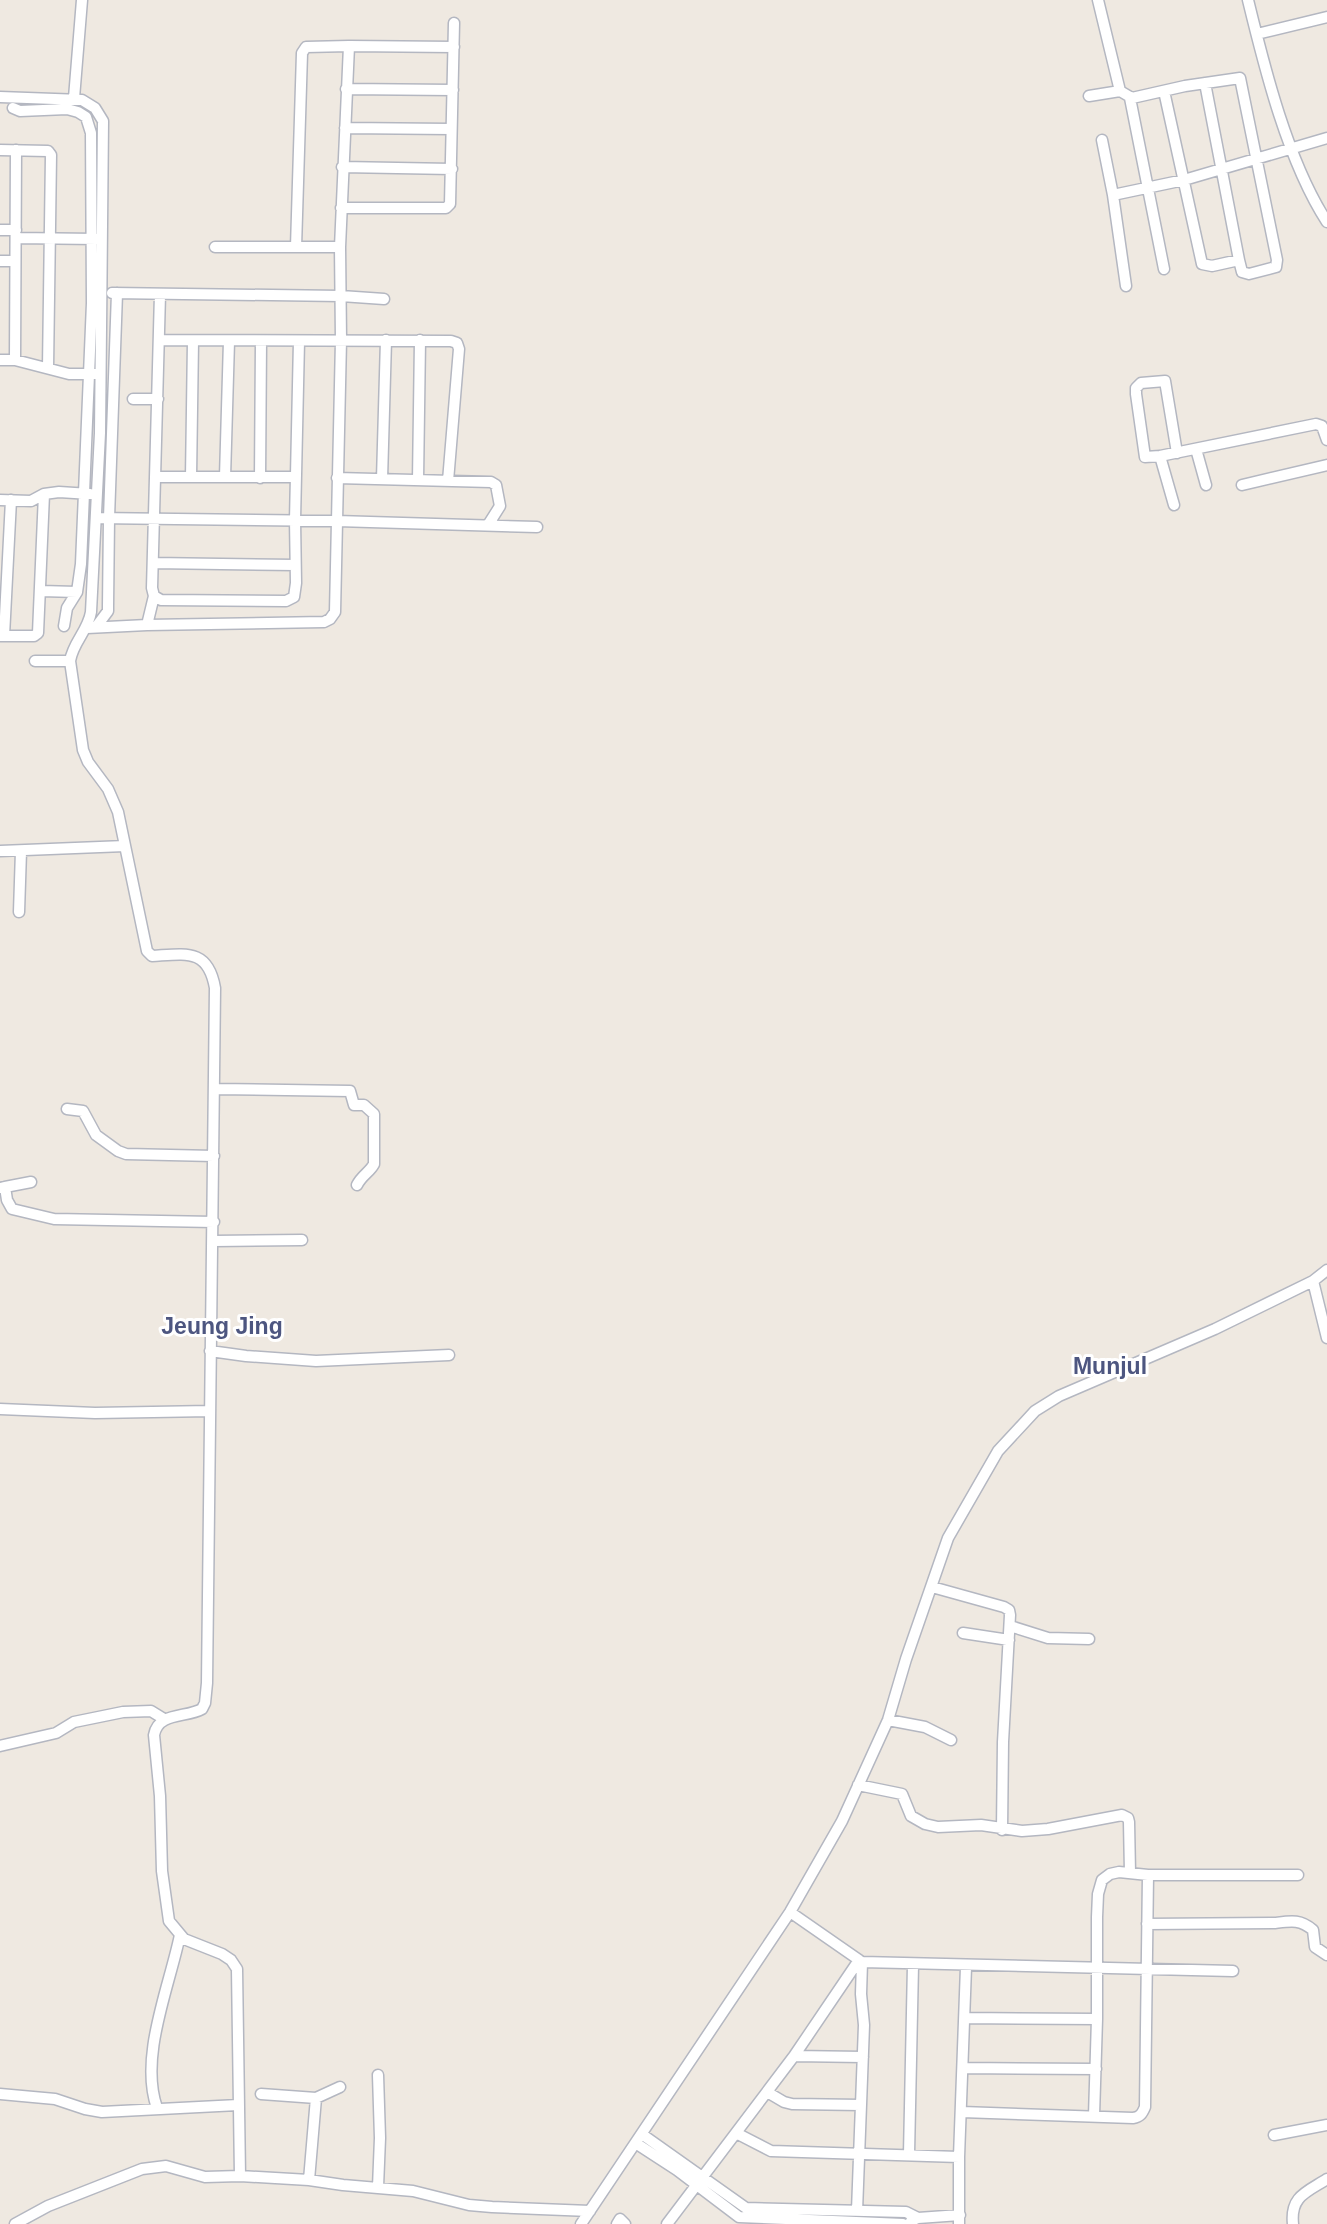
<svg xmlns="http://www.w3.org/2000/svg" width="1327" height="2224" font-family="Helvetica,sans-serif">
  <style>
    .lines { fill: none; stroke-linecap: round; stroke-linejoin: round }
    .minor-casing { stroke: #b4b7c1; stroke-width: 13 }
    .minor { stroke: #fff; stroke-width: 10 }
    .labels { text-anchor: middle; dominant-baseline: central; stroke-width: 6; stroke-linejoin: round; paint-order: stroke }
    .quarter-label { font-size: 23px; font-weight: bold; fill: #4d5680; stroke: #fff }
  </style>
  <rect width="100%" height="100%" fill="#efe9e1"/>
  <g class="lines">
    <g class="minor-casing">
      <path id="minor" d="M1098,0L1120,91
        M1248,0C1265,70 1288,162 1327,222
        M1257,34L1327,17
        M1205,83L1239,260
        M346,89L453,90
        M1089,96L1120,91L1132,98L1185,86L1240,78L1277,260L1276,267L1249,274L1242,272L1239,260L1212,266L1202,264L1164,91
        M0,97L82,100L95,108L103,121L100,433L91,612C88,631 73,642 70,661L83,750L88,762L108,789L118,812L147,951L152,956C186,954 208,948 215,988L207,1683L205,1703L202,1709C186,1718 158,1712 154,1735L160,1796L162,1871L169,1921L184,1939L222,1954L231,1960L237,1969L240,2176
        M74,98L82,0
        M1130,98L1164,269
        M13,108L20,111L67,109L78,112L86,117L91,133L92,303L81,564L77,592L67,608L64,626
        M345,128L451,129
        M1102,140L1113,195
        M0,150L48,151L51,155L48,368
        M342,167L452,169
        M341,208H446L450,204L454,23
        M0,230H16
        M16,238L97,239
        M215,247H340
        M296,247L302,53L306,47L349,46
        M0,261H15
        M1126,286L1113,195L1184,180L1327,138
        M112,293L341,296L384,299
        M160,294L152,588L154,596L161,600L286,601L294,597L296,583L295,520L299,341
        M159,340L451,341L457,343L459,349L448,481
        M0,360H15L69,374H97
        M15,360L16,150
        M133,399H158
        M1196,449L1206,485
        M1177,453L1165,381L1141,383L1136,388V394L1145,457L1160,456L1316,424L1322,426L1327,440
        M1160,456L1174,505
        M157,477H296
        M191,477L193,341
        M225,477L229,341
        M260,478L261,341
        M337,478L491,482L496,485L500,506L488,525
        M382,479L386,340
        M418,480L420,340
        M1242,485L1327,465
        M0,500L31,501L44,494L59,492L90,494
        M96,518L337,521L537,527
        M153,563L295,565
        M41,591L77,592
        M147,625L154,596
        M96,627L108,611V606L109,518L117,293
        M87,628L147,625L324,622L330,619L335,612L341,340L340,247L349,46L454,47
        M0,636H34L38,633L44,494
        M4,636L11,500
        M35,661H70
        M0,851L125,846
        M19,912L21,851
        M215,1089L350,1091L354,1105H364L374,1114V1164C370,1172 362,1175 357,1185
        M67,1109L83,1111L96,1135L118,1151L126,1154L214,1156
        M5,1187L31,1182
        M0,1188L5,1187L7,1200L12,1209L54,1219L214,1222
        M214,1241L302,1240
        M1313,1281L1327,1338
        M210,1351L246,1356L316,1361L449,1355
        M0,1409L95,1413L210,1411
        M932,1587L1004,1607L1009,1610L1010,1615L1003,1742L1002,1830
        M1010,1626L1048,1638L1089,1639
        M963,1633L1009,1640
        M888,1720L925,1727L951,1740
        M0,1746L56,1733L74,1722L123,1712L151,1711L164,1719
        M858,1785L902,1794L911,1816L925,1824L938,1827L981,1825L1022,1831L1048,1829L1122,1815L1128,1818L1129,1822L1130,1873
        M790,1912L862,1962L1233,1971
        M1147,1924L1275,1923C1291,1921 1300,1919 1313,1930L1315,1947L1327,1955
        M964,2018L1097,2019
        M794,2056L863,2057
        M963,2068L1096,2069
        M767,2092L784,2102L792,2104L861,2105
        M0,2094L55,2099L85,2109L102,2112L238,2105
        M261,2094L316,2098L340,2087
        M157,2108C139,2057 169,1988 180,1935
        M962,2112L1133,2118C1140,2117 1142,2114 1145,2107L1148,1875
        M1094,2116L1097,2019V1917L1098,1894L1102,1880L1110,1874L1119,1872L1148,1875H1298
        M736,2133L771,2151L959,2157
        M643,2135L746,2208L906,2212L918,2218
        M1274,2135L1327,2125
        M637,2144L677,2170L739,2217L903,2224
        M909,2154L913,1965
        M309,2180L316,2098
        M378,2187L380,2138L378,2075
        M857,2211L864,2025L861,1994L862,1962
        M911,2221L918,2218L960,2215
        M15,2224L48,2206L142,2169L166,2166L205,2177L240,2176L309,2180L343,2185L413,2191L469,2205L492,2207L590,2211
        M581,2224L790,1912L842,1821L888,1720L906,1659L948,1538L998,1451L1035,1411L1059,1396L1215,1329L1313,1281L1327,1270
        M617,2224L620,2219L625,2224
        M667,2224L794,2056L859,1960
        M959,2224V2157L966,1967
        M1293,2224C1290,2196 1307,2192 1327,2179"/>
    </g>
    <use href="#minor" class="minor"/>
  </g>
  <g class="labels">
    <g class="quarter-label">
      <text x="222" y="1326">Jeung Jing</text>
      <text x="1110" y="1366">Munjul</text>
    </g>
  </g>
</svg>
